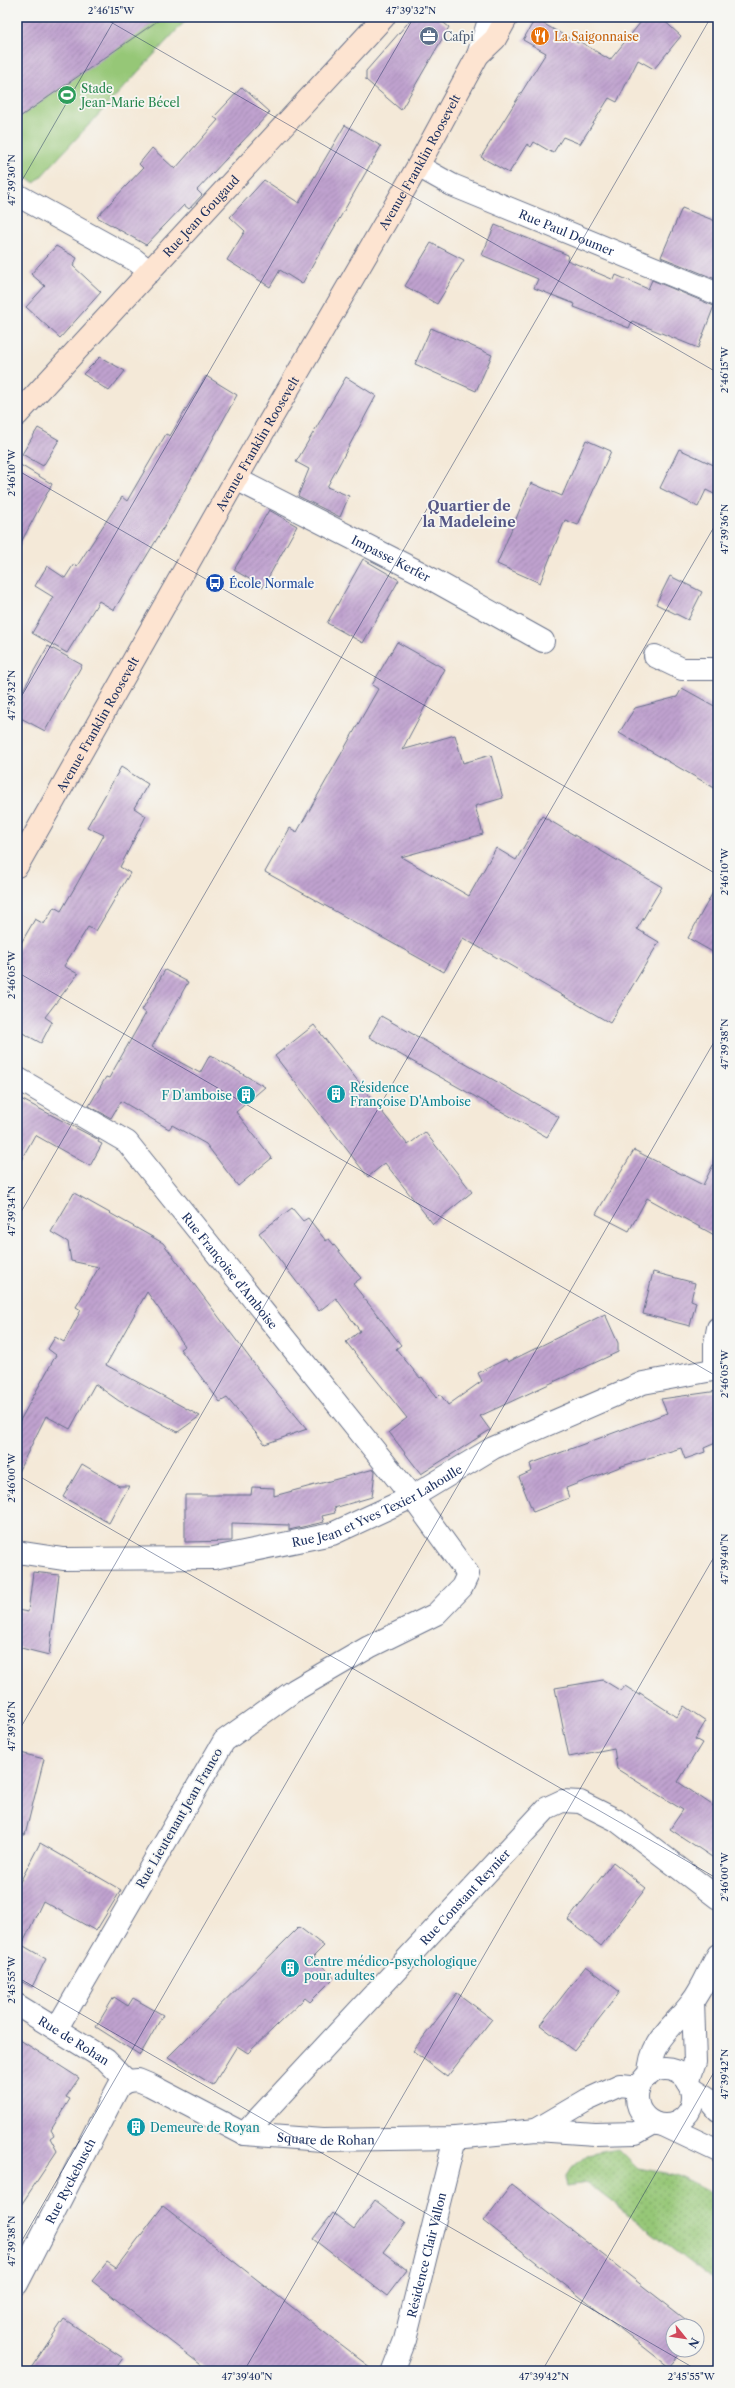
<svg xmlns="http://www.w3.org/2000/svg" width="735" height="2388" font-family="'Libre Caslon Text',serif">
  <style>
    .grass { fill: url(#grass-dots); stroke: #587b6a }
    .pitch { fill: #96c777; stroke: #587b6a }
    .building { fill: url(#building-hatch) }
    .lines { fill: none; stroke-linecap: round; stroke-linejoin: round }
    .street-casing { stroke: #677089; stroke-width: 24 }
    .secondary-casing { stroke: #677089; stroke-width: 24 }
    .street { stroke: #fff; stroke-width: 22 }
    .secondary { stroke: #fde4d1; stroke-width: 22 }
    .ticks { fill: none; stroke: #1b2f5e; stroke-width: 1; stroke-opacity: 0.45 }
    .labels { text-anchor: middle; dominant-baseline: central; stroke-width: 3.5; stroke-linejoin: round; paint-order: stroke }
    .service-label { font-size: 12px; fill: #4e5e75; stroke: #f6f6f2; text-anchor: start }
    .food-label { font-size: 12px; fill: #c56008; stroke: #f6f6f2; text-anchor: start }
    .leisure-label { font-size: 12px; fill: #27864d; stroke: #f6f6f2; text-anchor: start }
    .street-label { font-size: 12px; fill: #1b2f5e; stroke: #f6f6f2 }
    .transit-label { font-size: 12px; fill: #164399; stroke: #f6f6f2; text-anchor: start }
    .culture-label { font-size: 12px; fill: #0d838f; stroke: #f6f6f2; text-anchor: start }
    .quarter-label { font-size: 14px; font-weight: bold; fill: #555786; stroke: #f6f6f2 }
    .neatline { fill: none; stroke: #1b2f5e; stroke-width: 1.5 }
    .ticks-label { font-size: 10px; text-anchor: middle; fill: #1b2f5e }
  </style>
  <defs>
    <pattern id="grass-dots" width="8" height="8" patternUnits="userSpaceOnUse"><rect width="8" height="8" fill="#96c777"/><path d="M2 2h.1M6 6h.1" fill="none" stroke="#7aa265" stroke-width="1.8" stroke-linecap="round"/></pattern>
    <pattern id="building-hatch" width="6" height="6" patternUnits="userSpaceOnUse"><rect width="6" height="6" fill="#c0a2cf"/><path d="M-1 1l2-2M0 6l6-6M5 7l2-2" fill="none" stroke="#9b84ab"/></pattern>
  </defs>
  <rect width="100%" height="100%" fill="#f6f6f2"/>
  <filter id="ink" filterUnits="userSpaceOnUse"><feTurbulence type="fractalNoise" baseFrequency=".025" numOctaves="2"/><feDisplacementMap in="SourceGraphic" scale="8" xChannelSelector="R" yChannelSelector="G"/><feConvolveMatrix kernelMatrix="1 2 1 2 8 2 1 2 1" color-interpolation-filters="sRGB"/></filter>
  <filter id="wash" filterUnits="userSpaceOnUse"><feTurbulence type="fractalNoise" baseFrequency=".012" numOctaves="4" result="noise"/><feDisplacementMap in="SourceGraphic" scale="16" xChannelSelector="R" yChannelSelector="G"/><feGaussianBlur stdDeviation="0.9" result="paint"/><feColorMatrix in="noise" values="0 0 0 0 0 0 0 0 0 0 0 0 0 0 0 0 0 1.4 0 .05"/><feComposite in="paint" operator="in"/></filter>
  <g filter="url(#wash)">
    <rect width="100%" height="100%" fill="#f4e9d8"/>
    <path class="grass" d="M619,2149L638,2168L676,2175L718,2196V2283L587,2183L567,2186L565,2178L573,2167L587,2155Z"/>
    <path class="pitch" d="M17,17H189L35,183L17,173Z"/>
    <g id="blocks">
      <path class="building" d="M17,17H163L17,119Z
        M413,17H436L449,27L401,110L366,80V71Z
        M645,17H660L681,36L654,69L638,60L617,102L609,98L580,144L563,137L553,153L534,142L531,147L527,144L509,173L481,157L546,53L523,40L535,19L578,43L579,41L610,60Z
        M242,87L270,112L197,190L202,195L189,209L184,205L146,245L97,217L143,168L139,164L152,148L175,169L218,120L214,117Z
        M345,125L381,146L302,284L280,270L270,287L227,260L245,231L230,217L264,180L299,203Z
        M682,208L718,222V280L661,257Z
        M495,225L568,255L567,260L614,280L616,275L648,289L652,280L714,306L698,348L632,321L629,328L574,307L575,304L534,288L538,279L482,255Z
        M431,243L464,260L437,304L405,286Z
        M56,246L77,258L73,266L101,292L60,338L26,307L45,286L31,274Z
        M431,328L492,355L476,391L415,364Z
        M100,357L125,371L109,391L83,374Z
        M206,376L237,395L166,524L114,610L99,601L67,653L32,633L53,597L35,586L47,566L65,578L74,564L77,566L122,497L127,501L166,434L170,436Z
        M346,377L376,396L327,487L349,496L340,517L298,496L309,469L296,462Z
        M38,428L59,440L43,466L22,454Z
        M586,440L611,451L578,525L565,520L540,583L497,564L531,483L562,496Z
        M679,449L718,467V496L706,490L698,507L660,488Z
        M17,463L52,484L17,550Z
        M269,510L297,526L263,587L234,570Z
        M363,559L399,580L363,643L327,623Z
        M670,576L702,592L688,620L656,604Z
        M397,642L445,669L402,750L455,735L463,763L491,755L503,798L475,806L483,834L401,857L469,896L496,848L516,860L542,816L662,887L637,929L659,942L610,1023L463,938L444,972L265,872L290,828L297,832L378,689L372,685Z
        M48,646L82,665L45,731L17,716V701Z
        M682,688L718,708V790L619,733L635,708L677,697Z
        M121,767L148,784L134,808L146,816L120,867L130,873L96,931L88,927L64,966L78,974L45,1017L52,1022L41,1043L17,1030V950L35,919L44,924L54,907L61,911L78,882L104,835L87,827Z
        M718,883V955L688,938Z
        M165,970L188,982L152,1047L200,1073L210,1055L265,1087L236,1112L272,1158L238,1186L206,1144L172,1125L169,1129L121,1101L111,1118L89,1106L106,1077L109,1078L146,1013L142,1010Z
        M381,1016L559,1117L547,1137L369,1037Z
        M314,1025L408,1145L425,1132L472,1192L433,1224L385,1163L368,1177L275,1056Z
        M17,1097L99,1140L98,1142L102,1144L90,1166L35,1135L17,1167Z
        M634,1150L703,1185L718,1155V1237L647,1198L629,1231L596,1214Z
        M74,1193L163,1243L267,1381L307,1429L265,1444L227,1398L220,1402L180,1349L185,1346L147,1292L106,1365L200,1416L178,1432L119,1401L95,1384L70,1429L46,1416L17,1474V1426L56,1355L48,1349L55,1337L64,1342L81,1310L76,1307L99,1267L71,1261L68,1242L51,1232Z
        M292,1208L303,1221L308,1218L326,1241L329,1239L361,1278L353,1284L401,1345L396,1349L420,1378L422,1377L436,1398L440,1394L448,1405L482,1381L478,1373L506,1359L508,1362L605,1314L618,1343V1352L480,1416L490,1430L421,1474L389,1432L407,1418L346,1342L360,1331L336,1298L319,1311L259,1233Z
        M653,1272L695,1283L691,1300L696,1302L690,1326L643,1314Z
        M718,1391V1442L704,1448L705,1452L685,1459L681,1448L622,1466L566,1488L569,1498L533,1512L519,1477L532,1471L530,1464L667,1413L661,1399Z
        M82,1464L119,1486H129L109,1523L63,1497Z
        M374,1469L375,1471L372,1497L334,1508L335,1513L322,1516L324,1522L289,1530V1525L232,1523V1541L185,1542V1495H251L252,1487L274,1488V1496Z
        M33,1572L59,1575L49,1655L17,1647V1610L28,1612Z
        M603,1680L621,1691L625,1686L639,1695L640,1693L677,1717L684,1706L706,1721L695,1739L702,1743L678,1782L718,1809V1861L670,1829L683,1810L617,1769L614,1748L569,1757L555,1688Z
        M17,1752L44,1759L25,1835L17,1834Z
        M40,1843L121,1890L96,1931L43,1901L22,1945L46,1959L32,1987L17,1979V1888Z
        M613,1862L646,1888L601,1946L568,1920Z
        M299,1927L324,1946L313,1957L334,1978L310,2002L305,1998L248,2053L237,2046L213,2085L168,2057Z
        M586,1966L620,1992L574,2051L540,2025Z
        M457,1993L492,2019L447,2077L413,2051Z
        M114,1997L128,2006L133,1998L163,2015L140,2055L96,2027Z
        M17,2038L79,2078L66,2097L70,2099L51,2130L54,2135L50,2138L57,2151L17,2211Z
        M512,2184L694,2326H673V2350H683L669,2367L484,2221Z
        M375,2200L405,2223L383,2252L407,2270L387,2296L313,2239L333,2213L354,2229Z
        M163,2206L329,2336L375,2371H209L92,2281L107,2262L116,2268Z
        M64,2319L123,2358L114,2371H29Z"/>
    </g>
  </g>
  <g filter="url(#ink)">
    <use href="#blocks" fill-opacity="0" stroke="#677089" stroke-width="1"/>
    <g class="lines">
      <g class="street-casing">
        <g id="street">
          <path d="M478,55L490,17"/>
          <path id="s1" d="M418,166L452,185L718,294"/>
          <path d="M17,195L135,260L150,272"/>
          <path id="s2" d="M236,479L419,572L543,641"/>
          <path d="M655,656L682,669H718"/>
          <path id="s3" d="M17,1078L127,1142L412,1497L468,1574L462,1587L436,1614L369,1647L295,1690L224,1741L57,2028"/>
          <path d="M715,1369V1344L718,1328"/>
          <path id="s4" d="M17,1552L63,1559L214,1558L332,1534L412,1497L493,1448L643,1383L718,1369"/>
          <path id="s5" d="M17,2005L106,2060L127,2081"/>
          <circle cx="665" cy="2097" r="28"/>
          <path d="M649,2075C650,2039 673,2028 692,2002C703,1988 709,1970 718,1955"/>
          <path id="s6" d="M127,2081L138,2080L150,2085L244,2134L322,2140L455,2138L536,2130L595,2134L636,2133L654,2123"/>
          <path d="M688,2082L695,2062L693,2001"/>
          <path d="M691,2087L708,2098L718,2110"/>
          <path d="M663,2125L718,2151"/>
          <path d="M536,2130L587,2100L620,2085L639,2087"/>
          <path id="s7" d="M244,2134L547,1808L562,1801L580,1802L616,1820L718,1898"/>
          <path id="s8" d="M17,2284L109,2105L119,2086L127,2081"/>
          <path id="s9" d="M393,2371L405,2340L455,2138"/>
        </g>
      </g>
      <g class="secondary-casing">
        <g id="secondary">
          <path id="s10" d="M17,415L384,17"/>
          <path id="s11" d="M17,866L236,479L418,166L478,55L495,39L507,17"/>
        </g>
      </g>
      <use href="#street" class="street"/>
      <use href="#secondary" class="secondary"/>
    </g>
  </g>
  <path class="ticks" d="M102,17L718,373M17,189L116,17M17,470L718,875M17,704L414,17M17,972L718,1377M17,1219L711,17M17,1475L718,1879M17,1734L718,520M17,1977L699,2371M17,2249L718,1035M244,2371L718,1550M542,2371L718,2065"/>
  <defs>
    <g id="office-disc" transform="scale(1)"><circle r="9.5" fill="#5c6f8a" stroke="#f6f6f2"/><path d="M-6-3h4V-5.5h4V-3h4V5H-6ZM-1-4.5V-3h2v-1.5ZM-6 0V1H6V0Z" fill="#fff"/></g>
    <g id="restaurant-disc" transform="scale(1)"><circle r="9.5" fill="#e8710a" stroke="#f6f6f2"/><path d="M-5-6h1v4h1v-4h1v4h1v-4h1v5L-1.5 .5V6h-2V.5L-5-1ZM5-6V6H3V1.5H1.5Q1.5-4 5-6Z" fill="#fff"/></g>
    <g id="stadium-disc" transform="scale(1)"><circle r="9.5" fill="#2e9e5b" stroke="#f6f6f2"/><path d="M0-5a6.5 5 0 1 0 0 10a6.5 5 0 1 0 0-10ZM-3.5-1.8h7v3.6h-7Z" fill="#fff"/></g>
    <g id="bus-disc" transform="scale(1)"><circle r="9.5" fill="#1a4fb4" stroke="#f6f6f2"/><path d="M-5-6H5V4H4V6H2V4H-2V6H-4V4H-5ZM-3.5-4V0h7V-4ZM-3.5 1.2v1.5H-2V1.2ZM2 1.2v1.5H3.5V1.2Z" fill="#fff"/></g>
    <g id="building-disc" transform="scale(1)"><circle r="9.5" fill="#0f9aa8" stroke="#f6f6f2"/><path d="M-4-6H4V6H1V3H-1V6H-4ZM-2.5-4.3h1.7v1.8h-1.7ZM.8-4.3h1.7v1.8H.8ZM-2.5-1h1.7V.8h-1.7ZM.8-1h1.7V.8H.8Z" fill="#fff"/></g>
  </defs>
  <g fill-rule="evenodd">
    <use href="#office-disc" x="429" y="36"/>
    <use href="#restaurant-disc" x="540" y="36"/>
    <use href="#stadium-disc" x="67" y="95"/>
    <use href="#bus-disc" x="215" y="583"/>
    <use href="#building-disc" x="336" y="1094"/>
    <use href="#building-disc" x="246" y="1095"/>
    <use href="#building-disc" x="290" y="1968"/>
    <use href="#building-disc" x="136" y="2127"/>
  </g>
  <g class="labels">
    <g class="service-label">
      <text x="443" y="36">Cafpi</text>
    </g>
    <g class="food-label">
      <text x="554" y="36">La Saigonnaise</text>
    </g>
    <g class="leisure-label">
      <text x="81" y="88">Stade<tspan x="81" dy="14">Jean-Marie Bécel</tspan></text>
    </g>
    <g class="street-label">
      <text stroke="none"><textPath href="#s11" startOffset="811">Avenue Franklin Roosevelt</textPath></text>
      <text stroke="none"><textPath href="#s10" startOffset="271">Rue Jean Gougaud</textPath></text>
      <text stroke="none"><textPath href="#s1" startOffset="163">Rue Paul Doumer</textPath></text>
      <text stroke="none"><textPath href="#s11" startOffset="486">Avenue Franklin Roosevelt</textPath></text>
      <text stroke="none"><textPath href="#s2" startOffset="174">Impasse Kerfer</textPath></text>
      <text stroke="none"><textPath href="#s11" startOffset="163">Avenue Franklin Roosevelt</textPath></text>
      <text stroke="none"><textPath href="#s3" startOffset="292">Rue Françoise d'Amboise</textPath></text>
      <text stroke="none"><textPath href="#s4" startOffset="370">Rue Jean et Yves Texier Lahoulle</textPath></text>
      <text transform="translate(179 1818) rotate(-60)">Rue Lieutenant Jean Franco</text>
      <text stroke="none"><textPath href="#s7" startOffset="324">Rue Constant Reynier</textPath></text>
      <text stroke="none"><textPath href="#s5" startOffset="67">Rue de Rohan</textPath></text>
      <text stroke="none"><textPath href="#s6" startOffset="212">Square de Rohan</textPath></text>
      <text stroke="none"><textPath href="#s8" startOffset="116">Rue Ryckebusch</textPath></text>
      <text stroke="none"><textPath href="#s9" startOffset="121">Résidence Clair Vallon</textPath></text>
    </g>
    <g class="transit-label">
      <text x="229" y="583">École Normale</text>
    </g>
    <g class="culture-label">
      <text x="350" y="1087">Résidence<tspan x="350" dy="14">Françoise D'Amboise</tspan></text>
      <text x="232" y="1095" text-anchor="end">F D'amboise</text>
      <text x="304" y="1961">Centre médico-psychologique<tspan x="304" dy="14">pour adultes</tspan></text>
      <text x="150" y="2127">Demeure de Royan</text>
    </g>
    <g class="quarter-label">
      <text x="469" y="506">Quartier de<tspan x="469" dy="16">la Madeleine</tspan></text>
    </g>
  </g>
  <rect width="735" height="2388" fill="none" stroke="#f6f6f2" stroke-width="44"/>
  <g transform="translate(685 2338) rotate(120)"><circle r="19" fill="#f6f6f2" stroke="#9ea6b7"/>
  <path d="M0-3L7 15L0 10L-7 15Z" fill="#d1495b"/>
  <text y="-6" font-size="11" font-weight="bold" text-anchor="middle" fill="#1b2f5e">N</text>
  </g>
  <rect x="22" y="22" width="691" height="2344" class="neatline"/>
  <g class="ticks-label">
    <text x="111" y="14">2°46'15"W</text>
    <text x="411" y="14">47°39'32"N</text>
    <text transform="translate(11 180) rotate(-90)" y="4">47°39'30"N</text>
    <text transform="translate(724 370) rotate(-90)" y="4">2°46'15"W</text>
    <text transform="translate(11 473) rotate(-90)" y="4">2°46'10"W</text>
    <text transform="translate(724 529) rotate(-90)" y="4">47°39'36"N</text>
    <text transform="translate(11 695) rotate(-90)" y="4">47°39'32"N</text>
    <text transform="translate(724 872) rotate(-90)" y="4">2°46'10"W</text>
    <text transform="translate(11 975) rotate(-90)" y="4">2°46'05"W</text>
    <text transform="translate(724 1044) rotate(-90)" y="4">47°39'38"N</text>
    <text transform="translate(11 1211) rotate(-90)" y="4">47°39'34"N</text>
    <text transform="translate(724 1374) rotate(-90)" y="4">2°46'05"W</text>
    <text transform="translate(11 1478) rotate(-90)" y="4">2°46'00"W</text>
    <text transform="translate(724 1559) rotate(-90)" y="4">47°39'40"N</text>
    <text transform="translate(11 1726) rotate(-90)" y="4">47°39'36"N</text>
    <text transform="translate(724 1877) rotate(-90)" y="4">2°46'00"W</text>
    <text transform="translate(11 1980) rotate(-90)" y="4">2°45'55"W</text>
    <text transform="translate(724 2074) rotate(-90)" y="4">47°39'42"N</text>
    <text transform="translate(11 2241) rotate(-90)" y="4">47°39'38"N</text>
    <text x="247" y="2380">47°39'40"N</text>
    <text x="544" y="2380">47°39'42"N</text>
    <text x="691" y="2380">2°45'55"W</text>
  </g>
</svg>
